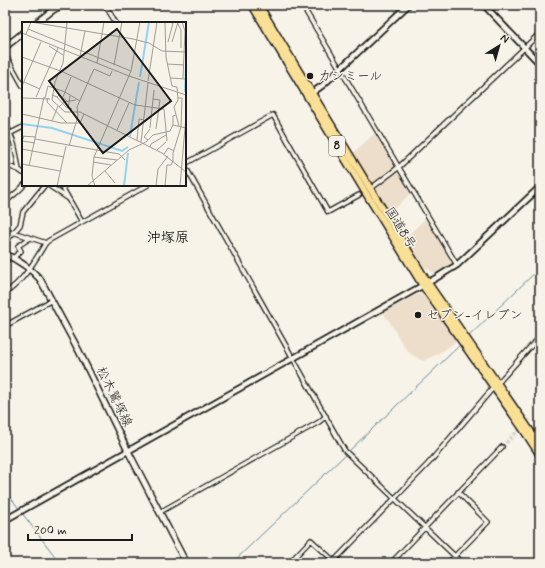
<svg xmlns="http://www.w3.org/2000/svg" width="545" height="568" font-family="Mynerve,'Klee One',sans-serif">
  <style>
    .built { fill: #ecdeca }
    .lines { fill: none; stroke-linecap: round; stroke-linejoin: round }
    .stream { stroke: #638a9e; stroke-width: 1 }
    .minor-tunnel { stroke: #d6d3c9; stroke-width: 3.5; stroke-dasharray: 3.5 2; stroke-linecap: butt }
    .minor-casing { stroke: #1c1c1c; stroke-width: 6 }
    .tertiary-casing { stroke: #1c1c1c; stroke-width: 8 }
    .secondary-casing { stroke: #1c1c1c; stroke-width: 8 }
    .trunk-casing { stroke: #1c1c1c; stroke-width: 9 }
    .minor { stroke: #f7f3e8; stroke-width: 3.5 }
    .tertiary { stroke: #f7f3e8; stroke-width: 4.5 }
    .secondary { stroke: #f7f3e8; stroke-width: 5 }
    .trunk { stroke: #fadf96; stroke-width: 6 }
    .poi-dot { fill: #1c1c1c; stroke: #f7f3e8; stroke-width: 1.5 }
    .labels { text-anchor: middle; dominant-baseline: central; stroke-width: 3; stroke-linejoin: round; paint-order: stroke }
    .shield { fill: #f7f3e8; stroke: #5e5c59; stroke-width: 1 }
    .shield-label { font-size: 12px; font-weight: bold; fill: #1c1c1c }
    .poi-label { font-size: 13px; fill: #1c1c1c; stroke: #f7f3e8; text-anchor: start }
    .street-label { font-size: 13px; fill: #1c1c1c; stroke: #f7f3e8 }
    .neighbourhood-label { font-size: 14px; font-weight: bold; fill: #1c1c1c; stroke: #f7f3e8 }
    .inset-river { fill: none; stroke: #92d3f4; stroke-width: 2 }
    .inset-road { fill: none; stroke: #9f9d96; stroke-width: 1 }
    .view { fill: #1c1c1c; fill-opacity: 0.15; stroke: #1c1c1c; stroke-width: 2 }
    .inset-edge { fill: none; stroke: #1c1c1c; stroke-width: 2 }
  </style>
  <rect width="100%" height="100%" fill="#f7f3e8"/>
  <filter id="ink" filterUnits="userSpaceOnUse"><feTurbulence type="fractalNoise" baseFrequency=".025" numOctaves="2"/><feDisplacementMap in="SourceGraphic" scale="8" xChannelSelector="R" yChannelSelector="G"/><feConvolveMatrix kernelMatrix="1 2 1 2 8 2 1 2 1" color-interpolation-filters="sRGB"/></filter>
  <g filter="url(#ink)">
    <path class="built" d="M374,134L387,154L389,153L397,167L372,186L353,153Z
      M398,169L406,182V185L411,193L390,213L374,188Z
      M426,218L454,263L436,274L424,267L405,238Z
      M418,294L427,297L456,339V341L450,346L441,352L424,361L421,360L408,352L403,345L388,319H387L383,312Z"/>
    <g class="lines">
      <path class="stream" d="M468,337L540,268
        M348,452L460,345
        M5,490L20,510
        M22,513L60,563
        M232,563L346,454"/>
      <path class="minor-tunnel" d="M502,447L530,419"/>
      <g class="minor-casing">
        <path id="minor" d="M105,5L116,23
          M302,5L457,265
          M5,54L23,86
          M5,124C15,139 16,153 19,170
          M11,133L23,127
          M185,164L273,115L328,212L359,195
          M5,165L19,170L23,173
          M185,166L345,451L462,563
          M61,185L82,222
          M374,186L399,167L540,33
          M5,203C11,196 19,192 24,185
          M5,228L12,234
          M13,232L46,243
          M5,241L9,238L20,225L23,212L45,185H48L69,199
          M13,258L21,251L18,246L30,238
          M5,263L9,256
          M5,293C23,282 34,262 45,244L48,241L148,185
          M5,326L52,300
          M498,383L532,345L540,337
          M160,512L319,422L326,416
          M5,560L8,563
          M289,563L311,540L334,561
          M332,563L428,464L493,388
          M391,563L502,447
          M448,563L488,522L458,492"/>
      </g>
      <g class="tertiary-casing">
        <path id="tertiary" d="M484,5L540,64
          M312,93L323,85L408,5
          M5,520L436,278L457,265L540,187"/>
      </g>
      <g class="secondary-casing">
        <path id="secondary" d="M36,23L53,10L63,5
          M5,47L23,33
          M5,254C18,260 31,269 40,279L79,351L128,451L186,563"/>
      </g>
      <g class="trunk-casing">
        <path id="trunk" d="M252,5L367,195L423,286L523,429L540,455
          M259,5L312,93L428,283L540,445"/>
      </g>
      <use href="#minor" class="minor"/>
      <use href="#tertiary" class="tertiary"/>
      <use href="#secondary" class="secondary"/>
      <use href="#trunk" class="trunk"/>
    </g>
  </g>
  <g class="poi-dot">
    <circle cx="310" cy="76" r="4"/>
    <circle cx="418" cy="315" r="4"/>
  </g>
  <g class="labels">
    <rect class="shield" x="329" y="136" width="16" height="20" rx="3"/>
    <g class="shield-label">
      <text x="337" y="146">8</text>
    </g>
    <g class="poi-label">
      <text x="318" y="76">カシミール</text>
      <text x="426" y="315">セブン-イレブン</text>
    </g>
    <g class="street-label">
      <text transform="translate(400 228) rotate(58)">国道8号</text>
      <text transform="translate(114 397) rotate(64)">松木鷲塚線</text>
    </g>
    <g class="neighbourhood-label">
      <text x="168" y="238">沖塚原</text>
    </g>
  </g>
  <g transform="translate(22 22)">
    <rect width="164" height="164" fill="#f7f3e8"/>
    <path class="inset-river" d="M118,55L127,0M163,70L164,41M0,102L30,106L100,129L106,125M108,114L117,60M102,164L106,131"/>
    <path class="inset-road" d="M9,0L111,17L127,21L140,29L164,30M45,0L41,41L33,60L30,78L43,90H58L140,131L164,150M143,0L144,35L150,64L155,65L156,78L152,85L157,104M155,0L159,8V26M160,0L163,9L161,56M6,7L109,49M0,11L107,54L164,73M4,12L9,0M146,20L151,1L147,0M150,20L156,0M27,24L41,33M58,34L63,9M0,35L41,50L113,83L142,87L145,119M75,41L82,0M145,42L162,43M92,43L100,0M148,56L164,57M126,59L135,0M2,60L18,67M0,64L19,20M30,73L35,75L44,85L50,87M14,75L36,26M35,75L37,73L45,79M41,75L49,55M0,76L28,77M23,76L26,64L43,70L58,79M26,76L25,80L45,101M131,77L138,78L134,107M37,85L42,80L54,78M46,87L48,74M0,92L39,101H58L62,92M30,99L36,84M151,103V94L154,93M128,106L132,68M95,108L107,81M0,114L14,115M2,114L0,119L13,121M13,117L97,132L103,138M115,118L117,97L122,98M126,118L122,115L128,107M119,120L126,61M47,124L56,94L55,85L72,47L88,54L90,49M128,125L129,122L144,113M0,127L42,135M135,128L144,120M142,132L146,126L152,129M72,135L95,138M71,140L89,143M0,142L38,149M7,144L22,75M83,149L93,161M35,164L44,124M65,164L107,128L124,120L131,113L148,109L151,103L164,106M73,164L70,154L72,135L109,49L118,0M134,164L136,147L146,134M143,164L145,143H149L151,139V131L159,105L160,76H156M158,164L164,94"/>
    <path class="view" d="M95,7L149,79L81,131L27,59Z"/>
    <rect width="164" height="164" class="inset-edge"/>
  </g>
  <rect width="545" height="568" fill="none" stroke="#f7f3e8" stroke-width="20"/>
  <rect x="10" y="10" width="525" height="548" fill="none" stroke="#1c1c1c" stroke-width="1.5" filter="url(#ink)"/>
  <g transform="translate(499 46) rotate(37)" stroke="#f7f3e8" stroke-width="3" paint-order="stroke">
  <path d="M0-3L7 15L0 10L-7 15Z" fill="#1c1c1c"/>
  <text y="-6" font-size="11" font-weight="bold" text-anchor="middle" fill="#1c1c1c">N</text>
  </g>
  <path d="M28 534v6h104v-6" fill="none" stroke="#1c1c1c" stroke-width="2"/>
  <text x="34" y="534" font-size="12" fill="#1c1c1c" stroke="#f7f3e8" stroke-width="3" paint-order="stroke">200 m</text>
</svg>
